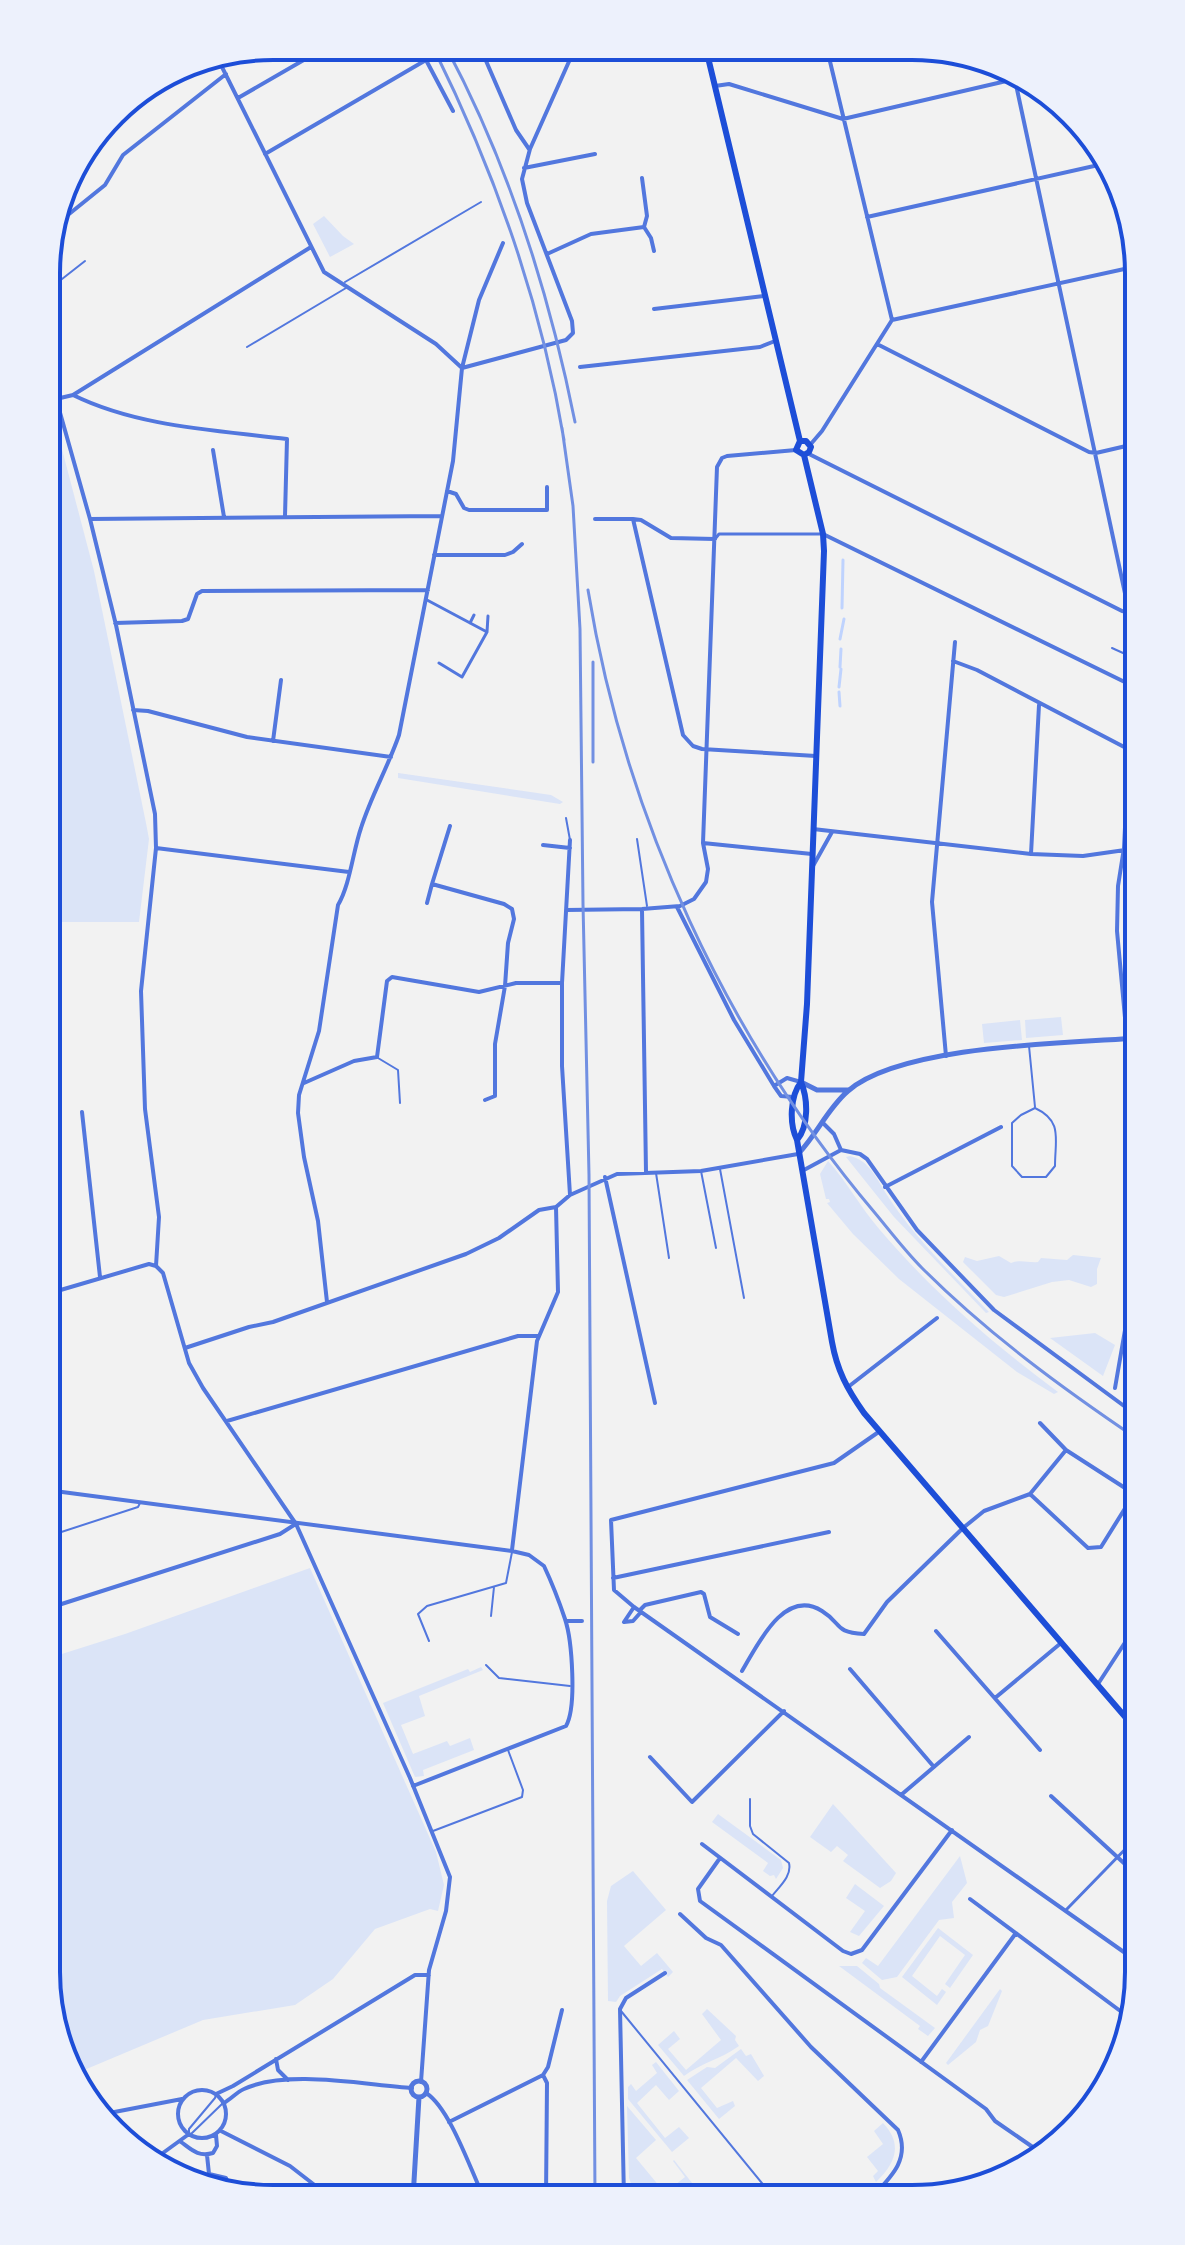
<svg xmlns="http://www.w3.org/2000/svg" width="1185" height="2245" font-family="'Noto Sans',sans-serif">
  <style>
    .green { fill: #dbe4f7 }
    .lines { fill: none; stroke-linecap: round; stroke-linejoin: round }
    .stream { stroke: #bfd3fe; stroke-width: 3 }
    .service { stroke: #5277de; stroke-width: 2 }
    .pedestrian { stroke: #5277de; stroke-width: 3 }
    .minor { stroke: #5277de; stroke-width: 4 }
    .tertiary { stroke: #5277de; stroke-width: 5 }
    .primary { stroke: #1d4ed8; stroke-width: 6 }
    .rail { stroke: #7290e2; stroke-width: 3 }
    .rim { fill: none; stroke: #1d4ed8; stroke-width: 4 }
  </style>
  <rect width="100%" height="100%" fill="#f2f2f2"/>
  <path class="green" d="M324,216L343,236L354,244L330,257L313,224Z
    M48,396L94,571L146,823L149,839L139,922H47Z
    M398,773L551,795L563,802L560,804L398,778Z
    M1061,1017L1063,1035L1026,1038L1025,1020Z
    M1020,1020L1022,1040L984,1043L982,1024Z
    M850,1156C869,1160 877,1179 887,1195C915,1239 953,1274 989,1312L986,1313L894,1217L846,1157Z
    M828,1161C847,1182 861,1208 880,1230C932,1291 993,1344 1058,1392L1054,1394L1017,1372L899,1279L853,1234L827,1203L830,1202L829,1199H826L820,1174Z
    M1073,1255L1101,1258L1097,1269V1284L1091,1287L1069,1280L1052,1282L1004,1297L996,1295L963,1262L965,1257L977,1261L999,1256L1011,1263C1021,1259 1028,1263 1038,1262L1041,1258L1067,1260Z
    M1095,1333L1115,1345L1103,1376L1050,1338Z
    M310,1568L436,1852L444,1885L438,1911L430,1909L375,1929L333,1979L295,2005L203,2020L77,2073L58,2045L46,1972V1659L125,1634Z
    M481,1667L483,1670L419,1696L425,1716L401,1725L413,1754L447,1741L450,1746L470,1738L474,1750L423,1770L424,1776L415,1777L383,1703L468,1669L470,1672Z
    M833,1804L896,1873L891,1881L880,1888L843,1861L848,1855L837,1846L831,1852L810,1837Z
    M718,1814L781,1860L783,1868L776,1879L774,1875L770,1876L763,1871L768,1863L712,1822Z
    M960,1856L967,1883L952,1902L954,1918L939,1920L897,1977L882,1980L862,1963L866,1958L878,1966Z
    M633,1871L666,1910L624,1946L641,1966L657,1953L673,1972L668,1977L662,1969L620,1996L616,2002L608,2001L607,1901L611,1886Z
    M855,1884L884,1906L859,1936L850,1932L865,1911L846,1898Z
    M938,1928L973,1955L950,1988L945,1984L965,1955L940,1936L912,1976L937,1996L942,1989L946,1992L937,2005L902,1977Z
    M839,1966H857L879,1984L880,1988L935,2028L928,2036L918,2029L920,2026Z
    M1000,1989L1002,1991L988,2026L980,2030L976,2042L948,2065L946,2063Z
    M707,2009L736,2036L735,2040L739,2046C719,2060 703,2062 684,2076L658,2045L674,2031L680,2039L668,2049L686,2070L721,2040L702,2014Z
    M741,2049L746,2056L751,2054L764,2076L758,2081L736,2058L701,2088L717,2108L733,2101L735,2106L719,2119L687,2080L707,2067L715,2068Z
    M656,2062L679,2091L669,2100L656,2085L637,2103L665,2138L679,2127L689,2138L672,2152L628,2099V2087L631,2084L636,2091L657,2073L652,2065Z
    M627,2106L656,2140L636,2158L665,2193L685,2177L673,2161L674,2160L696,2188L688,2195L683,2189L677,2194L680,2198H641L632,2186L629,2178Z
    M883,2123C903,2144 896,2163 876,2182L873,2176L878,2171L867,2157L883,2144L874,2131Z"/>
  <g class="lines">
    <path class="stream" d="M842,608L843,560
      M840,639L844,619
      M840,667L841,649
      M839,687L841,669
      M839,692L840,706"/>
    <path class="service" d="M345,282L481,202
      M48,290L85,261
      M247,347L346,288
      M1136,637L1139,635
      M1112,648L1123,653L1130,650
      M566,818L570,840
      M637,839L647,906
      M1029,1046L1035,1107
      M378,1058L398,1070L400,1103
      M1035,1108C1063,1121 1055,1139 1055,1166L1046,1177H1022L1012,1166V1123L1021,1115Z
      M720,1169L744,1298
      M701,1171L716,1248
      M656,1173L669,1258
      M46,1537L138,1507L140,1503
      M491,1616L494,1587
      M429,1641L418,1614L427,1606L506,1583L512,1552
      M486,1665L499,1678L570,1686
      M750,1799V1826L753,1834L789,1863C792,1876 780,1886 772,1896
      M433,1831L522,1797L523,1790L508,1750
      M621,2011L775,2199
      M189,2133V2129L215,2098L216,2094
      M191,2134L223,2103"/>
    <path class="pedestrian" d="M715,539L719,534H823
      M427,600L487,632L462,677L439,663
      M470,623L474,615
      M487,632L488,616
      M1066,1910L1139,1835"/>
    <path class="minor" d="M480,47L516,130L529,149
      M827,49L892,320
      M217,57L324,272L436,344L462,368
      M1015,80L1126,598L1139,620
      M715,86L729,84L843,119L1015,79
      M238,98L328,46
      M265,154L426,60L453,111
      M524,168L595,154
      M642,178L647,216L644,227L651,238L654,251
      M867,217L1103,164
      M53,227L105,185L123,155L226,74
      M547,254L591,234L644,227
      M654,309L764,296
      M877,344L1089,452L1096,453L1139,443
      M580,367L760,347L775,341
      M462,368L566,340L573,333L572,321L527,203L522,179L530,149L575,48
      M48,370L90,519L116,625L155,814L156,848L141,991L145,1109L159,1217L156,1266L163,1273L189,1363L203,1388L296,1524L410,1778L450,1877L446,1911L429,1970L421,2082
      M73,395C138,427 216,430 287,439L285,516
      M56,399L73,395L311,247
      M810,445L822,431L892,320L1138,266
      M213,450L224,517
      M809,454L1122,611L1133,613
      M447,491L456,494L464,508L469,510H547V487
      M90,519L441,516
      M595,519H633L641,520L671,538L715,539
      M633,519L683,735L693,746L702,749L816,756
      M823,534L1139,689
      M434,555H505L513,552L522,544
      M115,623L182,621L188,619L197,594L202,591L428,590
      M953,661L977,670L1128,749
      M1132,686L1124,848L1118,886L1117,931L1128,1050L1130,1063L1134,1066
      M133,710L148,711L247,737L391,757
      M273,741L281,680
      M450,826L432,884L504,904L512,909L514,919L508,943L505,986L495,1044V1096L485,1100
      M813,829L1031,854L1083,856L1139,848
      M570,840L562,983V1066L570,1195
      M703,843L812,854
      M543,845L570,848
      M156,848L349,872
      M1031,854L1039,705
      M813,866L832,832
      M427,903L432,884
      M677,907L734,1020L774,1086L781,1096L793,1097
      M566,910L642,909L680,906L694,899L706,882L708,869L703,843L717,467L722,458L727,456L796,450
      M642,910L646,1172
      M946,1056L932,902L955,642
      M304,1083L354,1061L377,1057L387,981L392,977L479,992L516,983H562
      M774,1086L787,1078L801,1082
      M82,1112L100,1277
      M823,1123L834,1134L841,1150
      M804,1170L841,1150L860,1154L867,1159L917,1230L994,1310L1139,1417
      M605,1177L655,1403
      M885,1187L1001,1127
      M1130,1273H1139
      M47,1294L149,1264L156,1266
      M327,1302L318,1221L304,1157L298,1113L299,1095L319,1031L338,905C350,885 353,851 361,828C371,796 388,767 399,735L453,461L462,368L479,300L503,243
      M185,1348L249,1327L273,1322L466,1254L499,1238L539,1210L556,1207L570,1195L617,1174L701,1171L798,1154
      M848,1387L937,1318
      M1115,1388L1129,1307L1134,1066L1139,1054
      M227,1421L518,1336H538
      M1040,1423L1066,1450L1139,1497
      M880,1431L834,1463L611,1520L614,1590L634,1607L1138,1962
      M47,1490L512,1551L529,1555L544,1566C552,1583 559,1601 565,1619C572,1640 577,1707 566,1726L413,1786
      M1030,1494L1088,1548L1101,1547L1134,1494
      M512,1550L537,1341L558,1292L556,1207
      M613,1578L829,1532
      M634,1607L624,1622L633,1621L641,1612
      M46,1609L280,1534L294,1525
      M640,1610L645,1605L701,1592L704,1594L710,1617L738,1634
      M566,1621H582
      M936,1631L1040,1750
      M850,1669L934,1767
      M742,1671C757,1646 784,1587 822,1611C843,1624 833,1632 864,1634L887,1602L963,1528L984,1511L1030,1494L1066,1450
      M1098,1684L1139,1621
      M995,1698L1061,1643
      M650,1757L692,1802L784,1711
      M901,1795L969,1737
      M1051,1796L1139,1877
      M702,1844L843,1951L851,1954L862,1950L952,1830
      M720,1858L698,1889L700,1901L986,2109L995,2121L1037,2150
      M970,1899L1127,2016
      M680,1914L706,1938L721,1945L811,2047L898,2130C911,2160 890,2178 870,2199
      M276,2059L278,2070L288,2080
      M921,2062L1016,1933
      M178 2114a24 24 0 1 1 48 0a24 24 0 1 1-48 0Z
      M426,2093C450,2108 471,2171 484,2198
      M216,2094L233,2086L415,1975H429
      M224,2103C231,2099 237,2092 244,2089C287,2069 365,2085 412,2088
      M104,2114L182,2099
      M449,2122L543,2075
      M221,2131L290,2166L330,2197
      M181,2142C192,2150 198,2157 213,2153L217,2146L216,2135
      M207,2155L209,2174
      M156,2158L189,2134
      M200,2178L209,2174L226,2178L228,2183L227,2190
      M933,2196L937,2191L941,2194
      M546,2198L547,2083L543,2075L548,2067L562,2010
      M624,2198L620,2009L626,1998L665,1973"/>
    <path class="tertiary" d="M801,1082L817,1090H848
      M799,1153C817,1134 828,1108 848,1091C901,1045 1068,1043 1139,1038
      M411 2089a8 8 0 1 1 16 0a8 8 0 1 1-16 0Z
      M413,2198L419,2097"/>
    <path class="primary" d="M706,49L800,441
      M800,441H806L811,447L809,452L804,455
      M800,441L796,450L804,455
      M801,1082C790,1096 789,1124 797,1140L832,1342C837,1370 847,1389 864,1413L1139,1733
      M797,1140C809,1126 808,1099 801,1082L807,1004L824,551L823,534L804,455"/>
    <path class="rail" d="M433,47C495,172 541,302 564,440
      M446,47C509,165 549,292 575,422
      M562,428L573,506L580,629L583,904L589,1175L595,2198
      M588,590C625,817 726,1037 875,1213C890,1231 905,1251 922,1268C988,1334 1062,1388 1139,1440
      M593,762V662"/>
  </g>
  <path d="M0 0H1185V2245H0ZM273 60H912A213 213 0 0 1 1125 273V1972A213 213 0 0 1 912 2185H273A213 213 0 0 1 60 1972V273A213 213 0 0 1 273 60Z" fill="#edf1fc" fill-rule="evenodd"/>
  <path class="rim" d="M273 60H912A213 213 0 0 1 1125 273V1972A213 213 0 0 1 912 2185H273A213 213 0 0 1 60 1972V273A213 213 0 0 1 273 60Z"/>
</svg>
